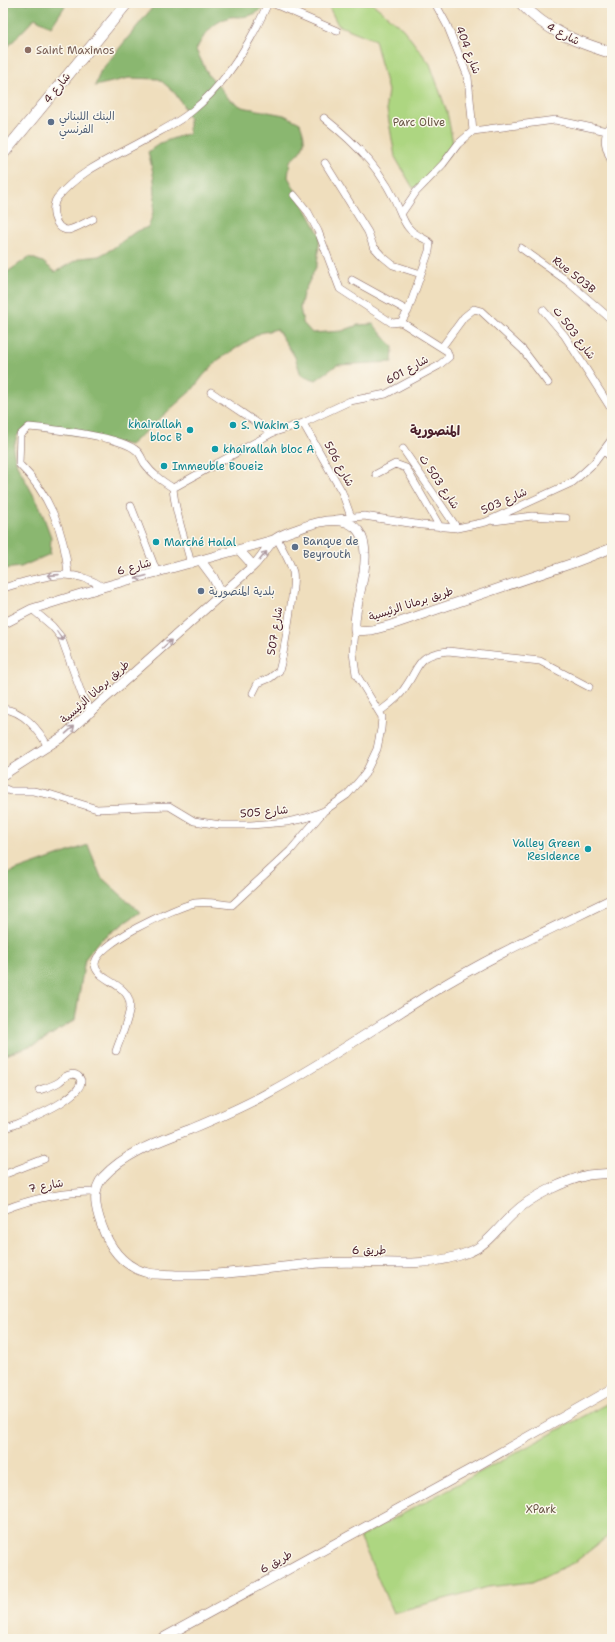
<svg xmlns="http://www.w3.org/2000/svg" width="615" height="1642" font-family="'Shantell Sans','Playpen Sans Arabic',sans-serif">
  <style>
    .green { fill: #add681; stroke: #7c7a56 }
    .forest { fill: #8ab76f; stroke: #6a6b4d }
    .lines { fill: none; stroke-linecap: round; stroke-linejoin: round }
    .minor-casing { stroke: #84625e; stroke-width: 8 }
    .tertiary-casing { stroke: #84625e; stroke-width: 10 }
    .secondary-casing { stroke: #84625e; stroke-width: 12 }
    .minor { stroke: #fff; stroke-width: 7 }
    .tertiary { stroke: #fff; stroke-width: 9 }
    .secondary { stroke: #fff; stroke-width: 11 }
    .oneway { stroke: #ae9aa0 }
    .education-dot { fill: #8d6e63; stroke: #fbf7ec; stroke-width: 1.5 }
    .service-dot { fill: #5c6f8a; stroke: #fbf7ec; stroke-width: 1.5 }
    .culture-dot { fill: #0f9aa8; stroke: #fbf7ec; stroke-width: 1.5 }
    .labels { text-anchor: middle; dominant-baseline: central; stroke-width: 3; stroke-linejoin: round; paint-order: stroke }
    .street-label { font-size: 11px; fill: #4a1f2b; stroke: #fbf7ec }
    .education-label { font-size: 11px; fill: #785e54; stroke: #fbf7ec; text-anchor: start }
    .service-label { font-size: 11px; fill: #4e5e75; stroke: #fbf7ec; text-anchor: start }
    .park-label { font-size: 11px; fill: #685645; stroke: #fbf7ec }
    .culture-label { font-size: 11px; fill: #0d838f; stroke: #fbf7ec; text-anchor: start }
    .quarter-label { font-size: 13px; font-weight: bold; fill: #4a1f2b; stroke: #fbf7ec }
  </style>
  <rect width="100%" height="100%" fill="#fbf7ec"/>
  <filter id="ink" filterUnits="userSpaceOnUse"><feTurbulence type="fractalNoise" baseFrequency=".025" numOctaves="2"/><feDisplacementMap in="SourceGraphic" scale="8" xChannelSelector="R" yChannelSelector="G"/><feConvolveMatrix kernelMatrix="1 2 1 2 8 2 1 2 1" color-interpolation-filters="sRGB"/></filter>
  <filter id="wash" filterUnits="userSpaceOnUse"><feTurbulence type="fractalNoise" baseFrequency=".012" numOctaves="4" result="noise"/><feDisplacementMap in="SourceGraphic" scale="16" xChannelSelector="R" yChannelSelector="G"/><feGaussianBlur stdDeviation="0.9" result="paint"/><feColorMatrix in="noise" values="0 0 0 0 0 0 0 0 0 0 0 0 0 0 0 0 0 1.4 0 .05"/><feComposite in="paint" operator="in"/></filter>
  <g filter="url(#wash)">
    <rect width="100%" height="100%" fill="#efdebd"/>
    <path class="green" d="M320,3H372L403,29L430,64L447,112L454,148L423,186L413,188L395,157L386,104L388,91L375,40L338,25L329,7Z
      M612,1401V1533L575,1562L532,1582L488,1587L393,1613L360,1537Z"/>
    <path class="forest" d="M3,3H67L51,27L35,18L3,52Z
      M156,3H269C260,12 253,16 240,17C236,17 231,16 227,18C212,23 203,36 196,50L209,76L219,86L229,99L242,107L284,115L300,123C307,142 306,148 290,161L288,177L320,235L317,265L303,294L300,308L303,323L312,333L342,331L358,325L373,324L393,347L392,362L337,365L316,380L301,375L295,357L277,329L260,333L218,360L203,376L193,389L130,445L28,426L17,436L13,450L17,465L40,507L51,537L50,554L21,567L3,569V275L29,257L43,262L55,272L80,258L99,256L112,249L135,232L148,227C159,203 155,177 148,152L160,143L189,133V119L183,105L174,92L159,79L129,78L95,86L100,72Z
      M88,845L101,877L140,912L98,942L85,959L75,1020L38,1043L3,1056V875Z"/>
  </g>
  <g filter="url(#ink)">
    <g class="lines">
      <g class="minor-casing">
        <path id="minor" d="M272,3L337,31
          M435,3L447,25L468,77L473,131
          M324,118C358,145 385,173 401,214
          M473,131L555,120L607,131
          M325,163L368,232L373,246L382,256L393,265L421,274
          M294,195L308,212L318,231L340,289L392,323L401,322
          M93,219C86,222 75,229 68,230C54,230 50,207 57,198C83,167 114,158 148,138C162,130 179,122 192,111C227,83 250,44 268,3
          M521,248L567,281L612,320
          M352,280L408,311
          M543,310L565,336L612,410
          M442,347L464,317L474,309L481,311L523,350L548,383
          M211,392L272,433
          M303,423L342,492L351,517
          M403,449L457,528
          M605,451L612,459
          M376,474L395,464L406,468L440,527
          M131,506L157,573
          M336,519L364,516L422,525L457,528L486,522L573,482L594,463L612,439
          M494,521L532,516L566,518
          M191,564C185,538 175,514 173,488L272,433L303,423L350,401L386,394L438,366L449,357L447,351L401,322L408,311L429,251L430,243C427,239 423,239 419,236C409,231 405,224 401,214L416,192L443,164L458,144L473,131
          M68,574C65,533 49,493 19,464L20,435L29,427C52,429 121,436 137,451C141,454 142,460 145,464C153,475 162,481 173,488
          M3,588C37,578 71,565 103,587
          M32,609L52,626L61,637L82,695L91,713
          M253,693L258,683L270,678L279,671C283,657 296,584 293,572C290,561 282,549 277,538
          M3,709C23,710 40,731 48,747
          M379,712C388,705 398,699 404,689C421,666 415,655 448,651L540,661L589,687
          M3,788L10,791H33L52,795L97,809L169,806L194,821L221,825H251L287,822L306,818L324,811L347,795L365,774L377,749L381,729L382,717L356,674L353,653L355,631
          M116,1051C120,1039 130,1017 130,1005C129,983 97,981 95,965C93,944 176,907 195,903C206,901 220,904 232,905L290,851L324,811
          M3,1129C23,1121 44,1114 62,1102C69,1097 88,1085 78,1076C75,1074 72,1074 69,1075C65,1076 62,1080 59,1082C53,1086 45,1088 39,1090
          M3,1175L44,1159
          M3,1210C33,1198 62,1192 95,1192"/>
      </g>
      <g class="tertiary-casing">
        <path id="tertiary" d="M612,126C602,137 607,148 612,160
          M239,550L249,561L252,567
          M201,561L213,577L222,595
          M3,624L32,609L103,587L273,540
          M3,775L62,737L252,567C262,558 265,549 273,541C278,535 290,532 298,529C326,518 363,511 365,553C367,579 353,605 355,631L372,630L391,625L573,563L612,548
          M612,899C551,929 489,957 431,993C376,1027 324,1063 268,1093C243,1107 217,1118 191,1129C160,1141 126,1152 103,1177C89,1193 98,1217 105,1234C113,1252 127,1268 148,1273C157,1275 168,1274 178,1275C226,1276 273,1267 321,1263C370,1259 423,1271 469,1252C488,1245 499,1226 514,1213C530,1197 566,1180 588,1175C596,1174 604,1174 612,1173
          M161,1639L473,1468L612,1389"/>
      </g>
      <g class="secondary-casing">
        <path id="secondary" d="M521,3C546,31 577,42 612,53
          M3,154L127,3"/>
      </g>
      <use href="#minor" class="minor"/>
      <use href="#tertiary" class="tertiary"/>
      <use href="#secondary" class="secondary"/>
    </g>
    <defs><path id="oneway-shaft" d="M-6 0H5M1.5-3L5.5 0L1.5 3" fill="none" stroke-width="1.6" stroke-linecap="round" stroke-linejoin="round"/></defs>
    <g class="oneway">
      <use href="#oneway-shaft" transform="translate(263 556) rotate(-51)"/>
      <use href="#oneway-shaft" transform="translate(53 575) rotate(176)"/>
      <use href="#oneway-shaft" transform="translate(141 577) rotate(165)"/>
      <use href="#oneway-shaft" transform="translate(60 636) rotate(56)"/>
      <use href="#oneway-shaft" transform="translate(167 644) rotate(-42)"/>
      <use href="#oneway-shaft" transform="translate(70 730) rotate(-41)"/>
    </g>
  </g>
  <circle class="education-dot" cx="28" cy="50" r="4"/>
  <g class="service-dot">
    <circle cx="51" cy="122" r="4"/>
    <circle cx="295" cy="547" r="4"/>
    <circle cx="201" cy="591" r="4"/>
  </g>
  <g class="culture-dot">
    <circle cx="233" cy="425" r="4"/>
    <circle cx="190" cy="430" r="4"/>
    <circle cx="215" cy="449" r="4"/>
    <circle cx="164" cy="466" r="4"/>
    <circle cx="156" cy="542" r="4"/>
    <circle cx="588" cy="849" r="4"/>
  </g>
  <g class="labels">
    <g class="street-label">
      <text transform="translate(563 34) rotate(27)">شارع 4</text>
      <text transform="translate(468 50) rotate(69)">شارع 404</text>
      <text transform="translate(57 88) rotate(-51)">شارع 4</text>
      <text transform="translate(574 275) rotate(39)">Rue 503B</text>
      <text transform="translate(574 333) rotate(53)">شارع 503 ت</text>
      <text transform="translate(407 370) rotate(-29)">شارع 601</text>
      <text transform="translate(339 464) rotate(61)">شارع 506</text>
      <text transform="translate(439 482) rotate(56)">شارع 503 ث</text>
      <text transform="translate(504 501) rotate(-24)">شارع 503</text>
      <text transform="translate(134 567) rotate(-15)">شارع 6</text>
      <text transform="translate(411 604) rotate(-18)">طريق برمانا الرئيسية</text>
      <text transform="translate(275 631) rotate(-81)">شارع 507</text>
      <text transform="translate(95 692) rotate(-42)">طريق برمانا الرئيسية</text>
      <text transform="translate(264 812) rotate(-5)">شارع 505</text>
      <text transform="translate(46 1186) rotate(-11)">شارع 7</text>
      <text x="369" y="1250">طريق 6</text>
      <text transform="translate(276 1562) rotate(-29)">طريق 6</text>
    </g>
    <g class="education-label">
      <text x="36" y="50">Saint Maximos</text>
    </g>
    <g class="service-label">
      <text x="59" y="116">البنك اللبناني<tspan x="59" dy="13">الفرنسي</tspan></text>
      <text x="303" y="541">Banque de<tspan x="303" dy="13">Beyrouth</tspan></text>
      <text x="209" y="591">بلدية المنصورية</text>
    </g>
    <g class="park-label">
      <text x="419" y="122">Parc Olive</text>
      <text x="541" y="1509">XPark</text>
    </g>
    <g class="culture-label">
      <text x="182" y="424" text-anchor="end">khairallah<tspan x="182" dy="13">bloc B</tspan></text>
      <text x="241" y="425">S. Wakim 3</text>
      <text x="223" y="449">khairallah bloc A</text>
      <text x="172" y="466">Immeuble Boueiz</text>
      <text x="164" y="542">Marché Halal</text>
      <text x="580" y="843" text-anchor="end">Valley Green<tspan x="580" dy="13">Residence</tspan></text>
    </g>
    <g class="quarter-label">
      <text x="435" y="430">المنصورية</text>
    </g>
  </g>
  <rect width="615" height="1642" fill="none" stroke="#fbf7ec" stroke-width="16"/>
</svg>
